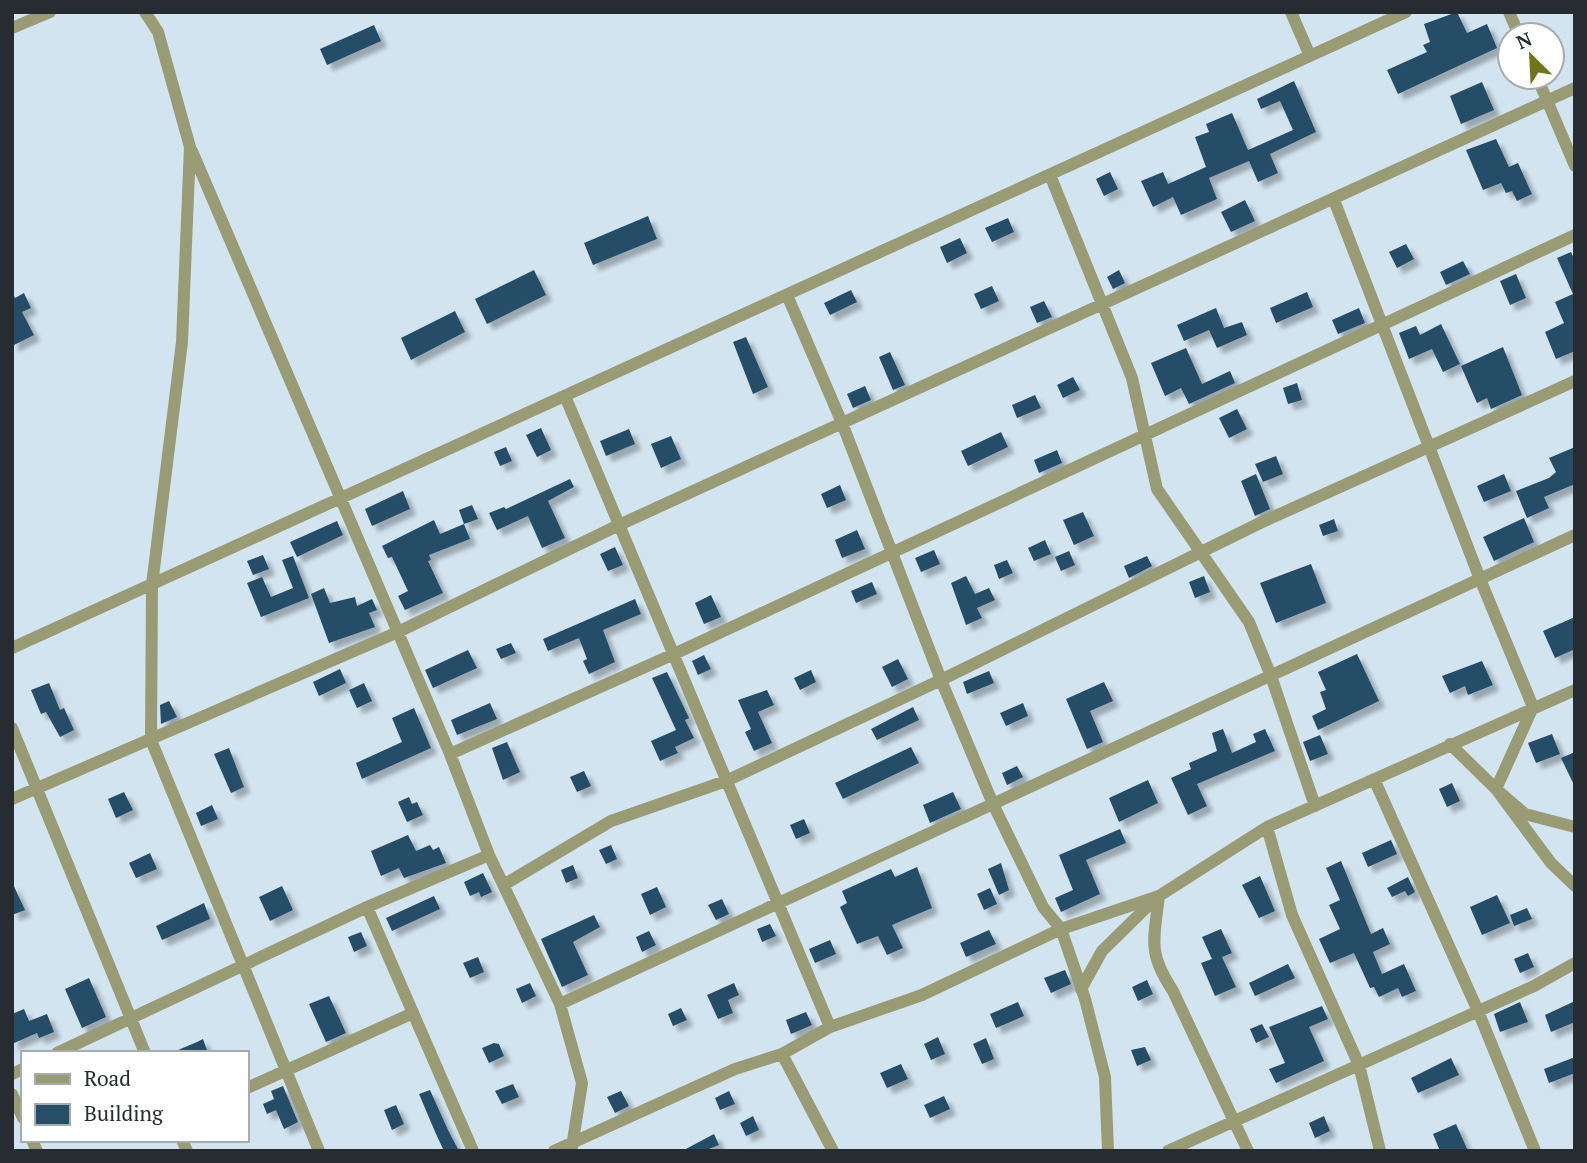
<svg xmlns="http://www.w3.org/2000/svg" width="1587" height="1163" font-family="'PT Serif',serif">
  <style>
    .building { fill: #274e67; filter: url(#shadow) }
    .lines { fill: none; stroke-linecap: round; stroke-linejoin: round }
    .minor { stroke: #999b74; stroke-width: 12 }
  </style>
  <defs>
    <filter id="shadow"><feDropShadow dx="6" dy="6" stdDeviation="2" flood-color="#0004"/></filter>
  </defs>
  <rect width="100%" height="100%" fill="#d2e4f0"/>
  <path class="building" d="M1457,12L1467,33L1487,24L1497,48L1398,94L1387,70L1427,52L1423,45L1430,42L1424,24Z
    M374,25L381,41L327,65L320,49Z
    M1294,81L1316,132L1270,154L1278,173L1258,182L1249,161L1209,178L1217,199L1181,215L1173,197L1153,207L1141,181L1163,172L1168,184L1206,167L1195,137L1209,132L1206,124L1232,113L1248,150L1293,130L1280,101L1261,109L1257,99Z
    M1482,82L1494,110L1461,124L1450,96Z
    M1496,139L1509,167L1518,163L1532,194L1517,201L1512,191L1506,193L1501,183L1483,190L1466,150Z
    M1110,172L1118,189L1104,196L1096,179Z
    M1245,200L1255,221L1231,232L1221,212Z
    M648,216L657,239L593,265L584,243Z
    M1008,218L1014,232L992,242L985,228Z
    M960,238L967,253L947,263L940,247Z
    M1406,244L1414,259L1397,268L1389,252Z
    M1571,252L1575,261V351L1556,359L1545,332L1564,323L1555,302L1573,294L1557,258Z
    M1463,261L1470,274L1446,285L1440,272Z
    M534,270L546,295L487,324L475,299Z
    M1119,270L1125,283L1113,289L1107,277Z
    M1516,274L1526,298L1510,305L1500,281Z
    M992,286L999,301L981,309L974,294Z
    M851,290L857,302L830,315L824,303Z
    M12,292L15,298L24,293L31,308L22,312L34,335L12,346Z
    M1307,292L1313,307L1276,323L1270,308Z
    M1044,301L1052,317L1037,323L1030,307Z
    M1216,308L1224,328L1242,322L1247,335L1217,348L1209,330L1184,341L1177,325Z
    M1359,308L1365,323L1338,334L1332,320Z
    M455,311L465,332L411,360L401,338Z
    M1441,324L1460,364L1443,372L1432,349L1409,359L1399,333L1416,326L1420,335Z
    M746,337L768,387L753,394L733,342Z
    M1503,347L1522,395L1491,409L1487,398L1477,403L1461,366Z
    M1186,348L1202,384L1230,371L1235,383L1189,404L1181,388L1165,396L1151,363Z
    M890,352L905,385L893,390L879,357Z
    M1073,377L1080,390L1063,398L1057,385Z
    M1297,383L1302,400L1288,404L1283,388Z
    M865,386L871,400L853,408L847,394Z
    M1035,395L1041,408L1017,418L1012,405Z
    M1237,409L1247,429L1229,438L1219,418Z
    M541,428L551,450L537,457L526,435Z
    M629,429L635,444L606,456L600,441Z
    M1001,432L1008,447L968,466L961,451Z
    M671,436L681,459L661,468L651,444Z
    M506,447L512,461L500,466L494,452Z
    M1575,447V484L1544,497L1549,508L1527,518L1516,491L1549,478L1556,472L1549,458Z
    M1057,450L1062,463L1039,473L1034,460Z
    M1276,456L1283,474L1263,482L1255,464Z
    M1256,474L1270,509L1255,516L1241,481Z
    M1504,474L1511,491L1484,502L1477,486Z
    M570,479L574,487L548,501L565,538L542,548L528,516L497,530L489,513L504,507L506,509Z
    M840,485L846,500L827,508L821,494Z
    M403,491L410,509L372,526L365,509Z
    M472,505L478,519L464,524L459,510Z
    M1083,512L1094,536L1074,545L1063,520Z
    M1524,518L1534,542L1494,561L1483,537Z
    M1334,519L1338,531L1323,536L1319,525Z
    M434,520L440,534L464,524L470,539L429,555L431,560L428,561L443,593L405,610L398,596L408,591L392,557L388,558L382,546Z
    M337,521L343,535L297,557L290,542Z
    M857,530L865,549L842,558L835,540Z
    M1045,540L1051,554L1034,561L1028,548Z
    M615,547L623,565L608,571L600,554Z
    M934,550L940,564L921,572L915,558Z
    M1069,551L1075,565L1061,571L1055,557Z
    M263,555L269,569L253,575L247,561Z
    M293,556L309,598L261,617L247,583L262,577L271,597L293,588L282,560Z
    M1147,556L1152,566L1129,578L1124,566Z
    M1007,560L1013,573L999,579L994,565Z
    M1311,564L1326,603L1276,623L1260,583Z
    M966,576L975,594L989,588L995,600L977,608L982,618L966,625L951,583Z
    M1204,576L1210,592L1195,598L1189,582Z
    M872,582L877,594L856,603L851,591Z
    M324,588L330,603L355,597L357,606L372,599L377,610L369,613L375,627L329,643L311,594Z
    M711,595L721,617L704,624L695,603Z
    M635,599L641,614L603,630L615,662L589,674L583,661L587,659L579,638L548,651L543,639Z
    M1575,617V649L1555,658L1543,631Z
    M511,643L516,653L501,659L496,649Z
    M468,650L477,668L433,688L425,670Z
    M1357,654L1379,701L1318,730L1312,716L1326,709L1320,692L1326,690L1318,672Z
    M704,655L711,669L698,675L692,661Z
    M898,659L908,679L892,687L882,667Z
    M1482,661L1493,685L1468,695L1465,686L1450,693L1442,676Z
    M340,669L346,683L319,696L313,682Z
    M811,670L816,682L800,690L794,678Z
    M989,671L994,683L967,694L963,682Z
    M667,672L689,718L685,720L694,738L675,747L678,753L660,761L651,741L676,730L652,678Z
    M1104,682L1113,701L1090,711L1103,742L1087,749L1066,699Z
    M49,683L60,710L64,708L74,730L60,737L46,712L41,714L31,690Z
    M364,683L372,701L357,708L349,690Z
    M767,690L774,705L758,712L772,743L754,751L745,732L751,729L738,700Z
    M169,701L177,717L161,724L160,705Z
    M490,703L497,719L457,735L451,720Z
    M1023,703L1028,716L1006,726L1000,713Z
    M913,707L919,720L877,740L871,729Z
    M414,708L431,748L362,779L356,763L402,742L392,718Z
    M1223,729L1232,753L1256,742L1253,734L1265,729L1275,751L1197,784L1207,806L1188,815L1171,778L1191,769L1189,763L1217,751L1212,733Z
    M1552,734L1560,754L1536,763L1528,743Z
    M1320,735L1328,754L1310,761L1303,742Z
    M507,742L520,772L503,780L492,748Z
    M911,747L919,763L843,799L835,783Z
    M229,748L244,787L231,793L214,754Z
    M1575,752V787L1561,758Z
    M1017,766L1023,777L1007,785L1002,773Z
    M584,771L591,786L577,792L570,777Z
    M1148,780L1158,803L1119,822L1109,798Z
    M1452,783L1460,801L1447,807L1439,789Z
    M124,792L133,810L116,818L108,799Z
    M953,792L961,809L930,823L923,805Z
    M409,797L412,804L417,802L423,815L407,822L398,802Z
    M212,805L218,819L201,826L196,813Z
    M804,819L810,833L796,839L790,825Z
    M1120,829L1126,843L1086,860L1100,894L1061,912L1055,898L1073,890L1059,855Z
    M408,835L416,851L430,845L433,850L439,847L446,863L404,878L399,868L381,876L371,851Z
    M1391,840L1397,854L1368,867L1362,853Z
    M611,845L617,859L606,864L599,850Z
    M150,853L157,869L136,878L129,863Z
    M1341,861L1371,934L1383,928L1390,944L1373,952L1382,974L1404,964L1416,991L1402,997L1398,988L1379,997L1374,987L1370,988L1354,953L1330,963L1319,939L1340,929L1329,905L1340,900L1326,868Z
    M1001,863L1009,890L999,895L988,869Z
    M573,865L578,878L566,883L561,870Z
    M917,867L932,908L892,925L903,948L887,955L878,936L857,944L840,907L847,903L842,891L891,869L895,877Z
    M483,873L492,892L481,897L479,892L470,896L464,882Z
    M1260,876L1275,911L1259,918L1242,885Z
    M1408,877L1415,892L1408,896L1405,891L1392,897L1387,888Z
    M12,882L25,910L12,915Z
    M282,886L293,910L270,921L259,897Z
    M657,887L666,907L650,915L641,894Z
    M990,888L997,904L984,910L977,894Z
    M1497,895L1510,923L1482,935L1470,907Z
    M434,896L440,909L392,931L386,918Z
    M722,899L729,914L716,920L708,905Z
    M204,903L210,919L162,940L156,926Z
    M1527,908L1532,919L1514,926L1510,915Z
    M594,915L600,927L573,942L588,975L562,987L541,939Z
    M770,924L776,936L762,942L757,929Z
    M1221,929L1232,953L1222,957L1236,987L1215,996L1201,963L1212,959L1202,937Z
    M989,930L996,944L966,957L960,943Z
    M649,931L656,945L642,952L636,937Z
    M361,932L367,946L354,952L348,937Z
    M830,940L836,954L815,963L809,949Z
    M1528,953L1534,967L1520,973L1514,959Z
    M478,957L484,972L470,978L463,963Z
    M1288,964L1295,978L1255,996L1249,983Z
    M1065,970L1071,984L1051,993L1044,978Z
    M89,978L106,1017L82,1028L65,989Z
    M1147,980L1153,994L1138,1001L1132,987Z
    M530,983L536,996L522,1003L516,989Z
    M734,983L739,995L728,1000L733,1013L718,1019L707,995Z
    M329,996L346,1033L326,1042L309,1004Z
    M1575,1001V1022L1551,1032L1545,1015Z
    M1018,1002L1024,1016L996,1028L990,1014Z
    M1520,1002L1528,1022L1500,1032L1494,1014Z
    M1322,1006L1328,1019L1309,1027L1324,1061L1276,1083L1269,1069L1285,1063L1269,1027Z
    M681,1008L687,1020L673,1026L668,1014Z
    M24,1009L29,1021L47,1014L54,1032L39,1038L37,1033L12,1044V1014Z
    M806,1012L812,1025L791,1034L786,1020Z
    M1262,1024L1269,1037L1256,1043L1250,1029Z
    M938,1037L945,1054L931,1060L924,1044Z
    M986,1038L994,1059L982,1064L973,1044Z
    M203,1039L208,1053H171L197,1042Z
    M494,1043L499,1044L504,1056L489,1063L482,1048Z
    M1145,1047L1151,1060L1137,1066L1131,1050Z
    M1575,1057V1073L1549,1083L1544,1069Z
    M1451,1058L1459,1075L1418,1093L1411,1078Z
    M901,1064L908,1079L887,1088L880,1073Z
    M513,1084L519,1097L502,1104L495,1091Z
    M283,1086L298,1122L284,1129L276,1110L267,1114L263,1104L274,1099L271,1091Z
    M430,1090L448,1130L459,1151H444L436,1134L419,1094Z
    M621,1091L629,1106L615,1113L607,1097Z
    M729,1091L735,1104L720,1110L715,1098Z
    M944,1096L950,1109L930,1118L924,1105Z
    M396,1105L404,1124L392,1130L384,1110Z
    M753,1116L759,1130L746,1136L740,1123Z
    M1324,1116L1330,1131L1315,1138L1309,1123Z
    M1456,1124L1468,1151H1440L1433,1134Z
    M714,1134L719,1145L704,1151H682Z"/>
  <g class="lines">
    <path class="minor" d="M145,12L158,32L190,147L182,342L152,585L151,740L319,1151
      M1291,12L1310,56
      M1509,12L1519,35
      M12,28L50,12
      M1537,77L1575,166
      M192,151L450,754L489,855L560,1004L582,1083L572,1147
      M1050,175L1132,378L1157,489L1249,622L1271,676L1315,806
      M1334,200L1480,579L1533,707L1496,789L1525,814L1575,827
      M787,295L842,423L941,680L993,804L1043,907L1061,929L1085,999L1105,1077L1108,1151
      M565,396L830,1027
      M12,648L1406,12
      M12,728L145,1053
      M1450,744L1496,789L1551,863L1575,886
      M450,754L674,654L1575,235
      M1374,779L1478,1011L1535,1151
      M12,799L398,632L619,525L1575,88
      M1267,827L1292,915L1359,1065L1380,1151
      M505,884L611,821L726,781L941,680L1260,523L1575,381
      M1159,896C1154,940 1147,952 1173,991L1248,1151
      M367,907L473,1151
      M1081,989L1102,951L1153,901
      M560,1004L1575,535
      M57,1053L367,907L489,855
      M782,1054L833,1151
      M12,1074L23,1069
      M247,1088L413,1013
      M12,1094L23,1118
      M32,1140L37,1151
      M182,1140L187,1151
      M554,1151L735,1069L782,1054L830,1027L922,995L1061,929L1159,896L1267,827L1575,690
      M1168,1151L1534,986L1575,963"/>
  </g>
  <rect width="1587" height="1163" fill="none" stroke="#262c31" stroke-width="28"/>
  <rect x="21" y="1051" width="228" height="91" fill="#ffffff" stroke="#a8abad" stroke-width="2"/>
  <rect x="35" y="1074" width="35" height="10" fill="#999b74" stroke="#a8abad" stroke-width="2"/>
  <text x="84" y="1086" font-size="21" fill="#262c31">Road</text>
  <rect x="35" y="1104" width="35" height="21" fill="#274e67" stroke="#a8abad" stroke-width="2"/>
  <text x="84" y="1121" font-size="21" fill="#262c31">Building</text>
  <g transform="translate(1531 56) rotate(336)"><circle r="33" fill="#ffffff" stroke="#a8abad" stroke-width="2"/>
  <path d="M0-5L12 26L0 18L-12 26Z" fill="#727419"/>
  <text y="-10" font-size="19" font-weight="bold" text-anchor="middle" fill="#262c31">N</text>
  </g>
</svg>
